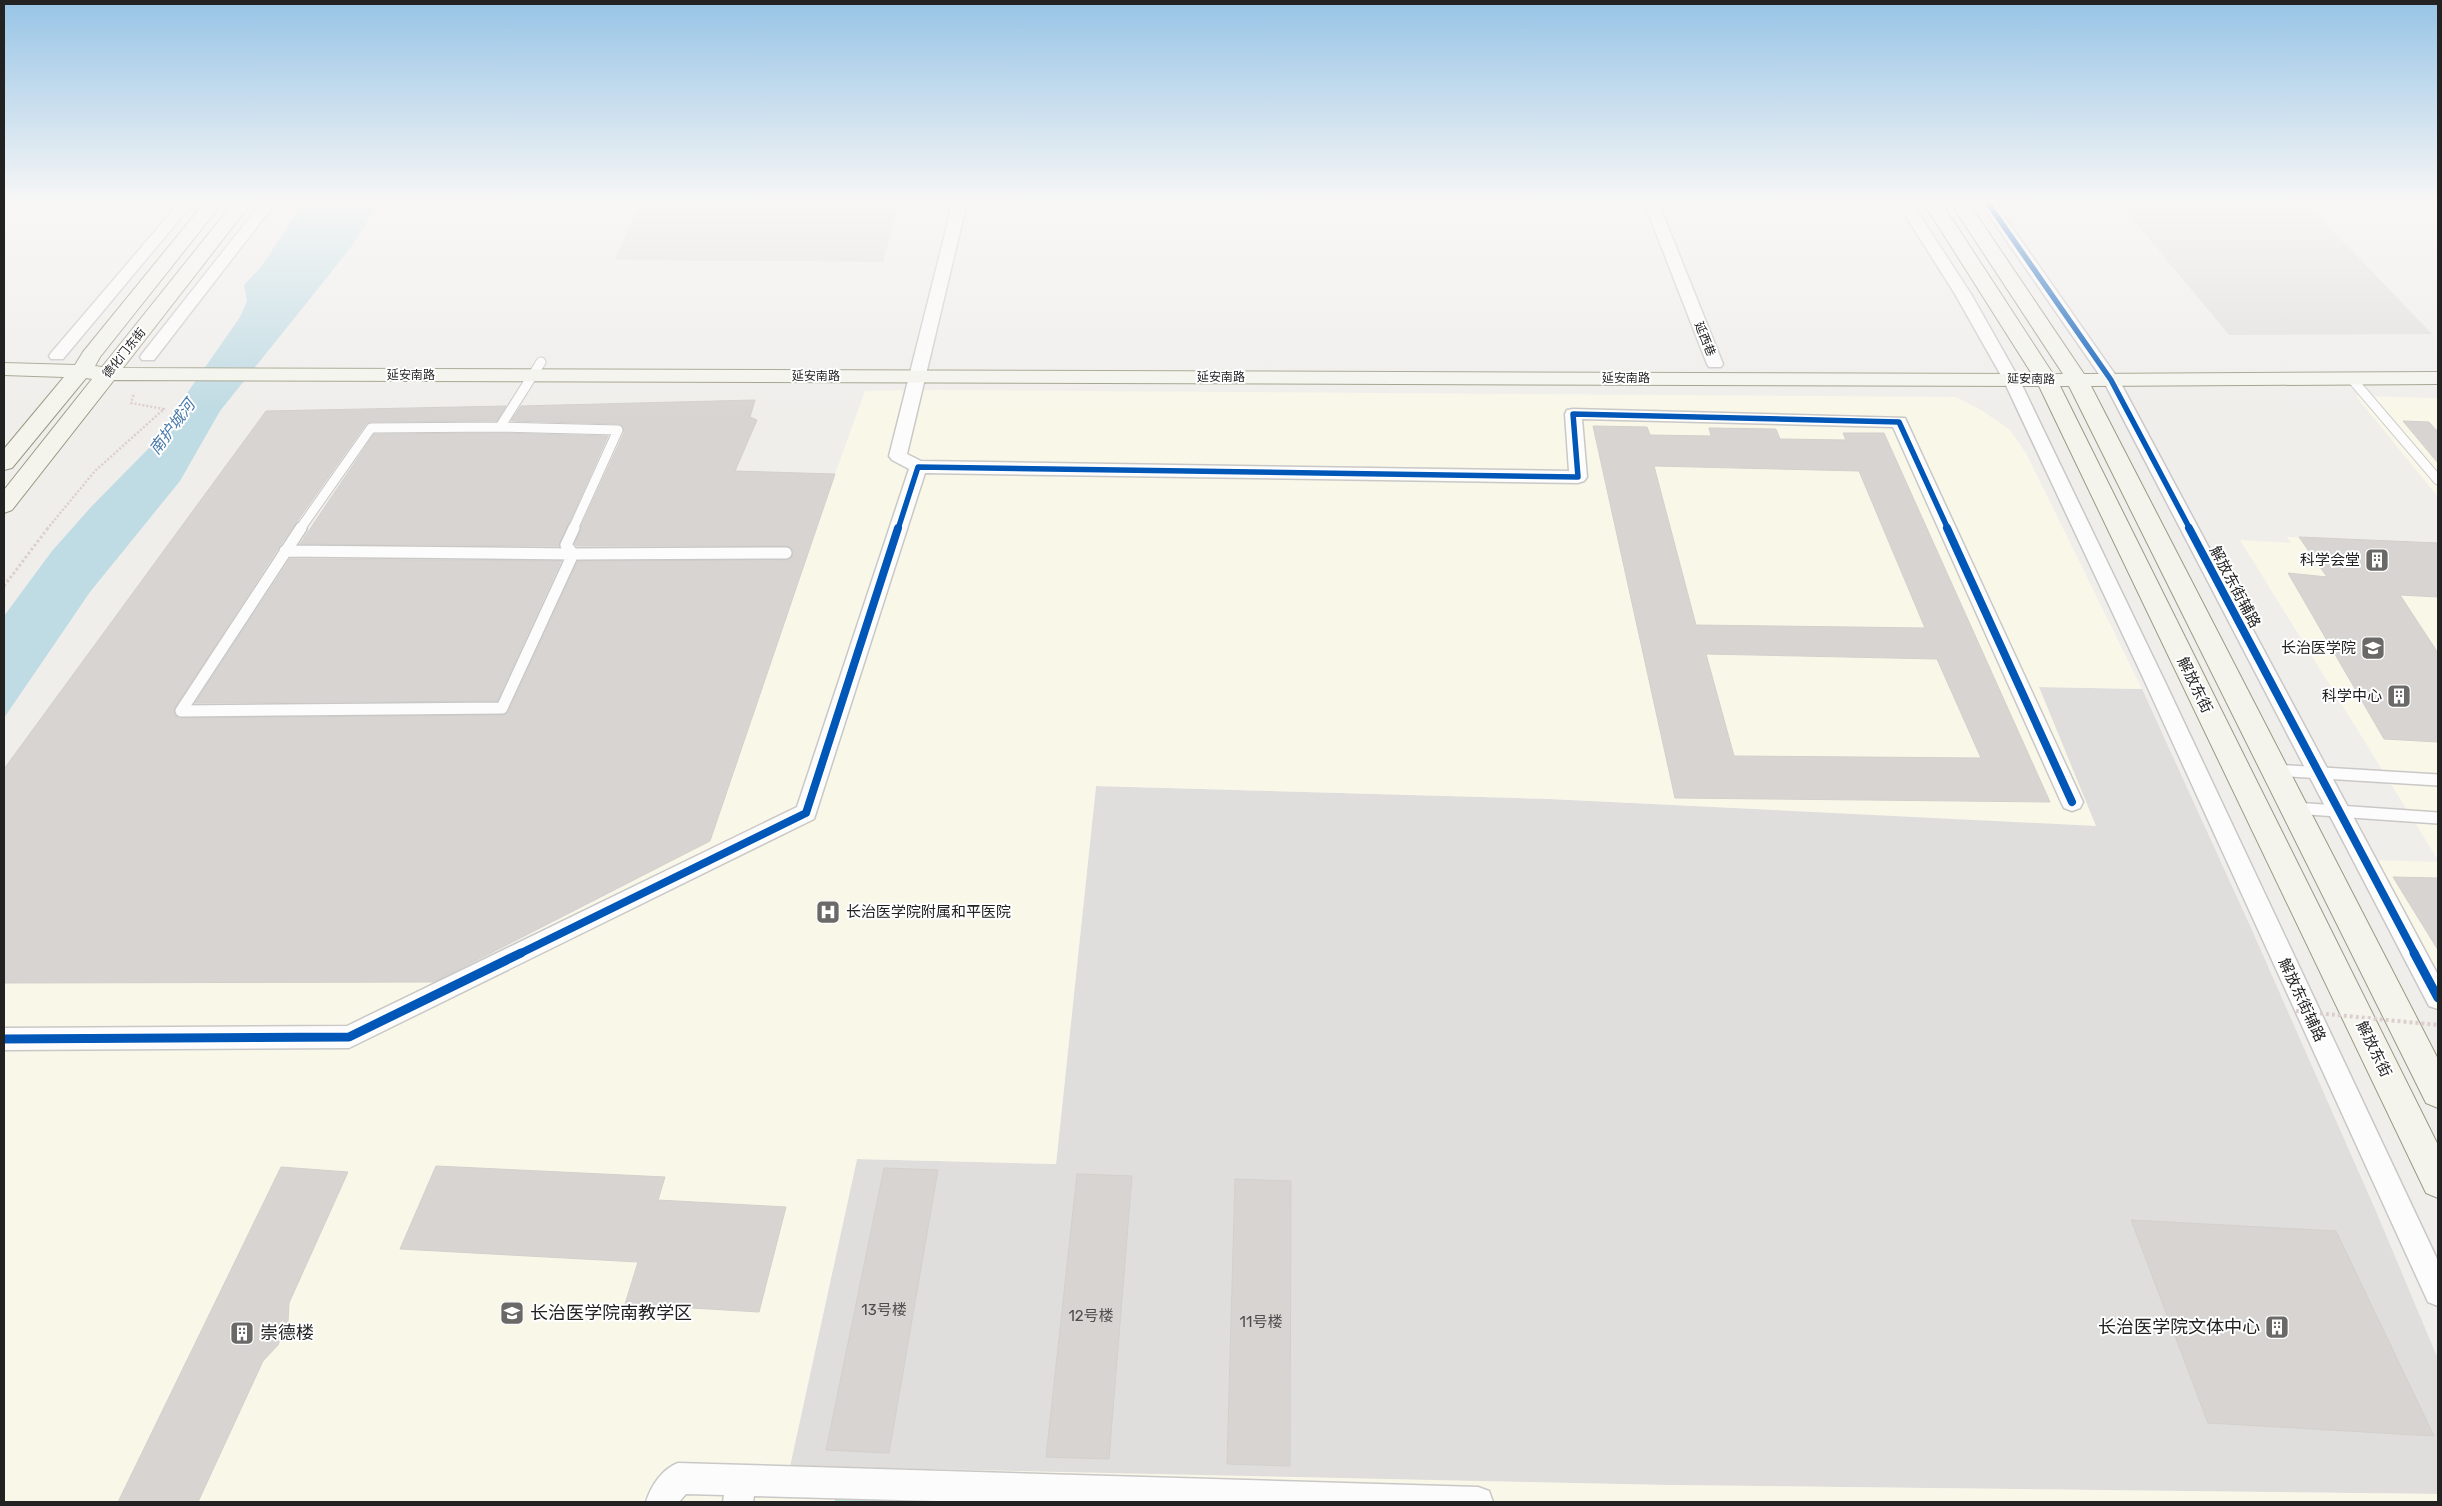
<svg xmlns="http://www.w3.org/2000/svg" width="2442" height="1506" font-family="Rubik,'Noto Sans SC',sans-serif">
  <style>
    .residential { fill: #dfdedc }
    .education { fill: #f8f7e8 }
    .pitch { fill: #b7e6d2 }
    .parking { fill: #e0dfde }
    .water { fill: #bfdbe3 }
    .building { fill: #d7d4d2; stroke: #d3d0cc; fill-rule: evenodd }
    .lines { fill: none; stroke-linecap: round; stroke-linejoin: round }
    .lane-far1-casing { stroke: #c9c8c7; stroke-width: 11 }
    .lane-casing { stroke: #c9c8c7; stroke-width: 14 }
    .street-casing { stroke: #c9c8c7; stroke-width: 3 }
    .secondary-casing { stroke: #999a82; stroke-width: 2 }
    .path-far1 { stroke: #dccecd; stroke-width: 2.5; stroke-dasharray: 2 2; stroke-linecap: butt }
    .path { stroke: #dccecd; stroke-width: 3; stroke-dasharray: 2.5 2.5; stroke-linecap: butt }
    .lane-far1 { stroke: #fdfcfc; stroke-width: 9 }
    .lane { stroke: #fdfcfc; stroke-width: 11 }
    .street { fill: #fdfcfc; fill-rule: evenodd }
    .secondary { fill: #f4f4ed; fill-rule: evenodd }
    .path-bridge { stroke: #dccecd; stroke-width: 4; stroke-dasharray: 3 3; stroke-linecap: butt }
    .cycleway-far2-casing { stroke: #fff; stroke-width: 8 }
    .cycleway-far1-casing { stroke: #fff; stroke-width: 11 }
    .cycleway-casing { stroke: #fff; stroke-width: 12 }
    .cycleway-far2 { stroke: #0057b8; stroke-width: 5.5 }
    .cycleway-far1 { stroke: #0057b8; stroke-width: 8 }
    .cycleway { stroke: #0057b8; stroke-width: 9 }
    .labels { text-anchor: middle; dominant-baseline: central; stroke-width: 4; stroke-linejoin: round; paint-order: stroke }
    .far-street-label { font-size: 12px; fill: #222; stroke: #fff }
    .poi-label { font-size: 15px; fill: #222; stroke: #fff; text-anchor: end }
    .street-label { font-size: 15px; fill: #222; stroke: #fff }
    .near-number-label { font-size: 15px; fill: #4f4e4e }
    .water-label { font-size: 16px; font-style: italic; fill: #4a7aab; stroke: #fff }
    .near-poi-label { font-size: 18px; fill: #222; stroke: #fff; text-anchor: start }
  </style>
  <rect width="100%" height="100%" fill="#f0eeeb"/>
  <path class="residential" d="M502,202H900L883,262L615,260L639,205L498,209Z
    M2039,687L2142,689L2251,928L2375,1209L2438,1359V1494L1665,1485L790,1467L857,1159L1056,1164L1096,786L1550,799L2095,825Z"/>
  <path class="education" d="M937,390L1956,397L1981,410L2009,429L2026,453L2142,689L2039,687L2096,826L1550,799L1096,786L1056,1164L857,1159L790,1466L1665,1485L2438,1494V1502H4V983L438,982L710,841L835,474L865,391Z
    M2356,396L2438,398V497Z
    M2287,537L2438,543V860L2240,540L2291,543Z
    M2374,860L2438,862V974Z"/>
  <path class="pitch" d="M835,1498L964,1502H835Z"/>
  <path class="parking" d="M2119,202H2305L2432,334L2229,335Z"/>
  <path class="water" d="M304,202H380L349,250L220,411L180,481L90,592L4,718V616L52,551L91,507L149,448L240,317L247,301L244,285L261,267Z"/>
  <path class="building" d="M755,400L750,417L757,420L735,471L835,474L710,841L434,982L4,983V769L266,411L506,406L497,421L371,422L366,424L279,547L175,707L174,714L178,718L503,715L509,711L578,561L789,560L793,552L790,547L786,546H577L575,544L581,526L624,433L623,427L618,424L511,421L521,406Z
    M2403,421L2429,422L2438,432V463Z
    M1593,426L1647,427L1650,435L1711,436L1709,428L1776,429L1780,439L1846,440L1843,433H1884L2050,802L1675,798ZM1654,466L1859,471L1925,628L1696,625ZM1706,654L1937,659L1981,758L1734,756Z
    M500,433L608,436L559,546L300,544L374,434Z
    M2299,537L2438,543V597L2400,595L2438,653V742L2384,739L2288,573L2327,577Z
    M290,559L561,561L497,701L195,703Z
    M2393,877L2438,878V950Z
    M436,1166L665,1177L658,1200L786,1207L759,1312L625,1304L638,1262L400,1249Z
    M281,1167L348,1172L289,1303L288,1322L278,1345L263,1361L198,1502H118Z
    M884,1168L938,1170L889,1453L826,1450Z
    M1077,1174L1132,1176L1109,1459L1046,1457Z
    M1235,1179L1291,1181L1290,1466L1227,1464Z
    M2131,1220L2336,1231L2434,1436L2208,1423Z"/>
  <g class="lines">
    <g class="lane-far1-casing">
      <path id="lane-far1" d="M2351,378L2438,480
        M500,427L618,430L573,529
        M500,427L541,362
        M300,529L371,428L500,427"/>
    </g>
    <g class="lane-casing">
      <path id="lane" d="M301,528L181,711L502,708L573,554L566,545L574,528
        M285,551L573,554L786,553
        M2275,770L2438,780
        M2294,808L2438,818"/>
    </g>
    <g class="street-casing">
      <path id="street" d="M180,202H194L63,359H51L49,356L51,353Z
        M262,202H276L154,360H142L140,357L142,354Z
        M953,202H967L907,454L921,461L1569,471L1565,414L1567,410L1573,409L1905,418L2083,802L2080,808L2072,811L2064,808L2061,802L1893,427L1582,419L1587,477L1584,481L1578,483L925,473L814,819L349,1048L4,1050V1028L347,1026L797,807L909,469L892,460L889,456Z
        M1644,202H1658L1723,364L1721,367H1709L1707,364Z
        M1897,202H1911L1971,294L2019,379L2166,684L2438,1261V1306L2428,1302L2146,684L2003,379L1955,294Z
        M1980,202H1994L2119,380L2438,975V1009L2429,1006L2103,380Z
        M678,1463L1478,1487L1489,1491L1493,1502H973L754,1496L753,1502H723L724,1495L686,1494L679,1502H646C651,1486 662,1469 678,1463Z"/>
    </g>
    <g class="secondary-casing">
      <path id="secondary" d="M205,202H223L100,357L95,366L102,367L234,202H252L123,368L2032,374L1923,202H1941L2053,374H2063L1950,202H1968L2084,374L2438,372V384L2091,386L2438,1059V1108L2426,1103L2069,386H2060L2438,1145V1198L2426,1193L2039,386L114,380L12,510L4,513V490L92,379L86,378L12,468L4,470V449L64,377L4,375V363L75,365L83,352Z"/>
    </g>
    <path class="path-far1" d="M47,529L95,471L164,409L131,403L134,393"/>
    <path class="path" d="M4,586L48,528"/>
    <use href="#lane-far1" class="lane-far1"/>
    <use href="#lane" class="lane"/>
    <use href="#street" class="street"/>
    <use href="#secondary" class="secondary"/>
    <path class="path-bridge" d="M2296,1011L2438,1025"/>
    <g class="cycleway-far2-casing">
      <path id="cycleway-far2" d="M1987,202L2111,380L2190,529
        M898,529L918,467L1578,477L1573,414L1899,422L1948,529"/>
    </g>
    <g class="cycleway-far1-casing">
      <path id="cycleway-far1" d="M1947,528L2072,802
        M2189,528L2415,954
        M519,954L806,813L898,528"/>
    </g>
    <g class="cycleway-casing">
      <path id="cycleway" d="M2414,953L2438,998
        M4,1039L349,1037L521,953"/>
    </g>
    <use href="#cycleway-far2" class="cycleway-far2"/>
    <use href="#cycleway-far1" class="cycleway-far1"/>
    <use href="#cycleway" class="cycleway"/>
  </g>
  <linearGradient id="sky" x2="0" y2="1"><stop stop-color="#97c4e6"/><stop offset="0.49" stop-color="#f8f7f6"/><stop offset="1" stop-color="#f8f7f6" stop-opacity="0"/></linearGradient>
  <rect width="2442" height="413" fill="url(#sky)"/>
  <defs>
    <g id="building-square" transform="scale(1.25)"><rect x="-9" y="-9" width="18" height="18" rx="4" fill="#6a6968" stroke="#fff"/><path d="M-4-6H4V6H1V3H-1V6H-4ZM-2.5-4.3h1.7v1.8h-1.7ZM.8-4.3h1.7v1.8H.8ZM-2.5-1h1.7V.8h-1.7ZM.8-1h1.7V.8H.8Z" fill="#fff"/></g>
    <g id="university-square" transform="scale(1.25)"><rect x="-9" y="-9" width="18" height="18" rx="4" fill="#6a6968" stroke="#fff"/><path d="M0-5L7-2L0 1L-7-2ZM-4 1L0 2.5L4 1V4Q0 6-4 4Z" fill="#fff"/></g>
    <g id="hospital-square" transform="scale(1.25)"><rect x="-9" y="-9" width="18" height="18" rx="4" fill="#6a6968" stroke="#fff"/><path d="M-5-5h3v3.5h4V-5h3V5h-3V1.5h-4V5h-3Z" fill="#fff"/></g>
  </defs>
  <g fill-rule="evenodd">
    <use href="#building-square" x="2377" y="560"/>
    <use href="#university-square" x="2373" y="648"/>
    <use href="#building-square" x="2399" y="696"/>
    <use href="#hospital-square" x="828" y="912"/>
    <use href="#university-square" x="512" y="1313"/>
    <use href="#building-square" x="2277" y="1327"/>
    <use href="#building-square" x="242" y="1333"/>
  </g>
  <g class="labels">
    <g class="far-street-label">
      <text transform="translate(1705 339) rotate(68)">延西巷</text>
      <text transform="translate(124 353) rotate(-51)">德化门东街</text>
      <text x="411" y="375">延安南路</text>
      <text x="816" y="376">延安南路</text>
      <text x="1221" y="377">延安南路</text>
      <text x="1626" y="378">延安南路</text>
      <text transform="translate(2031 379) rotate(1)">延安南路</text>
    </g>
    <g class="poi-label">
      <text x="2360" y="560">科学会堂</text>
      <text x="2356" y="648">长治医学院</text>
      <text x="2382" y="696">科学中心</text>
      <text x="846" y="912" text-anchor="start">长治医学院附属和平医院</text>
    </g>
    <g class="street-label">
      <text transform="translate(2235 587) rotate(62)">解放东街辅路</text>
      <text transform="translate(2195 685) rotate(64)">解放东街</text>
      <text transform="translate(2302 1000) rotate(65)">解放东街辅路</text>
      <text transform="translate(2374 1049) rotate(64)">解放东街</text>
    </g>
    <g class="near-number-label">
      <text x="884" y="1310">13号楼</text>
      <text x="1091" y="1316">12号楼</text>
      <text x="1261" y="1322">11号楼</text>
    </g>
    <g class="water-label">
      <text transform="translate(172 427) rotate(-53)">南护城河</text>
    </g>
    <g class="near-poi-label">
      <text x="530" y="1313">长治医学院南教学区</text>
      <text x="2260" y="1327" text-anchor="end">长治医学院文体中心</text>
      <text x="260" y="1333">崇德楼</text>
    </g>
  </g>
  <rect width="2442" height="1506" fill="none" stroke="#222222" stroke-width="10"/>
</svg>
